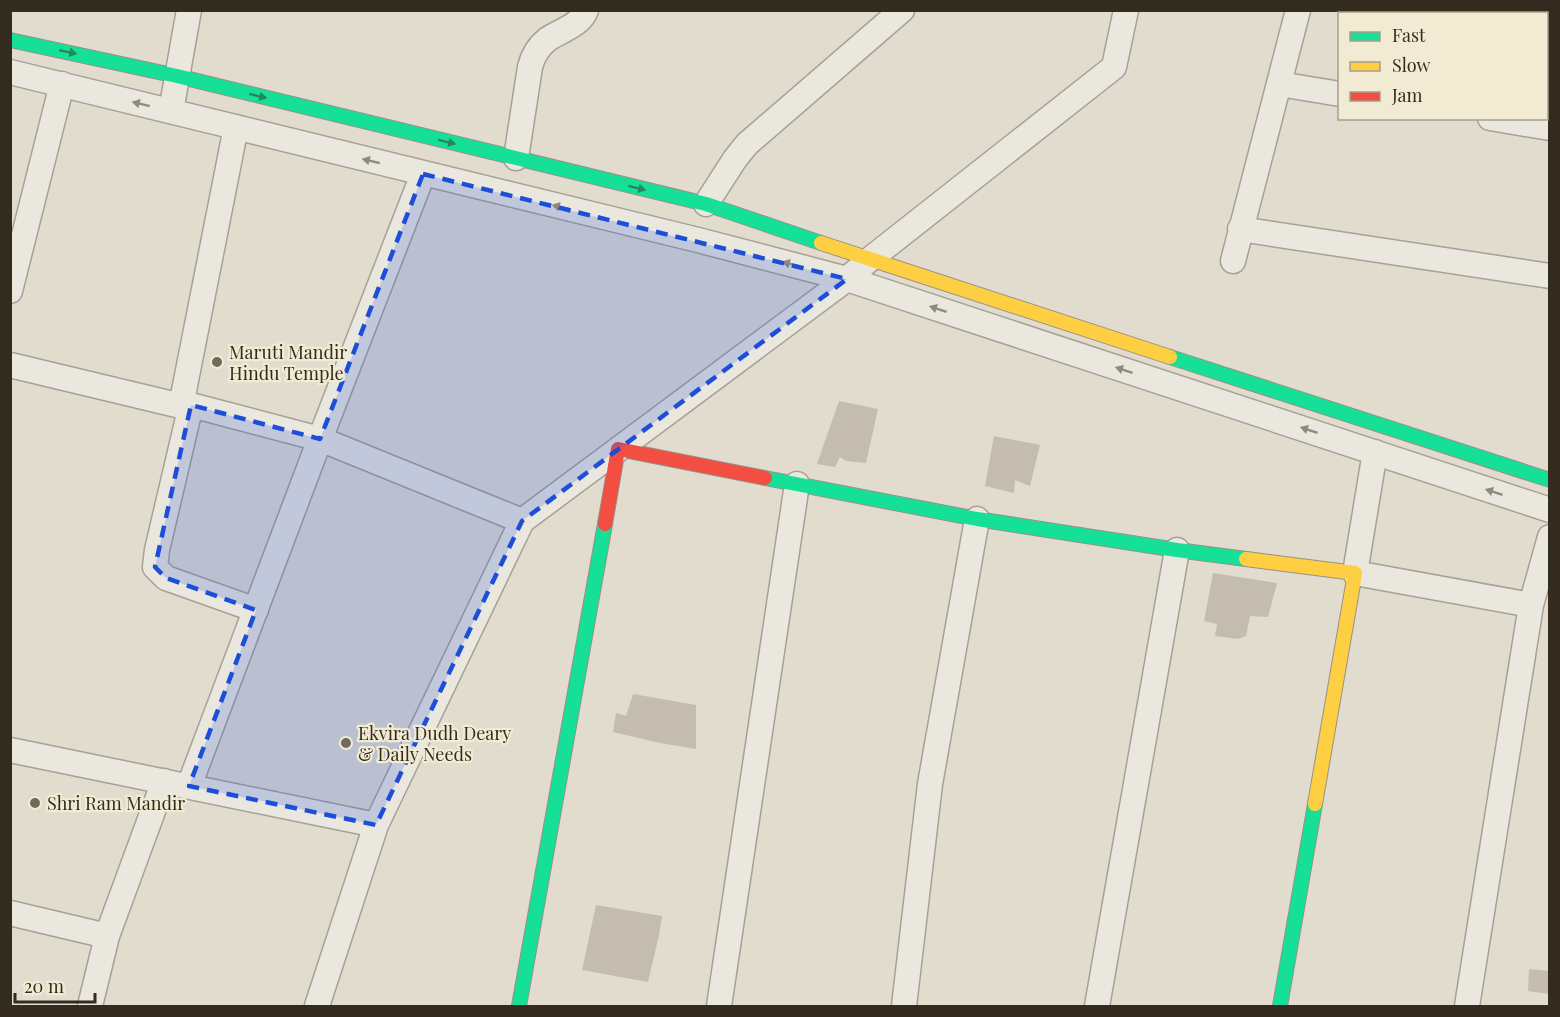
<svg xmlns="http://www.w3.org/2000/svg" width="1560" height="1017" font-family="'Playfair Display',serif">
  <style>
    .building { fill: #c4bcae }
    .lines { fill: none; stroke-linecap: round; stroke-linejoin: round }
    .street-casing { stroke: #a6a196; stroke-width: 27 }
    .fast-casing { stroke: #969186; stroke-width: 16 }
    .slow-casing { stroke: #969186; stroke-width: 16 }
    .jam-casing { stroke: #969186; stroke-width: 16 }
    .street { stroke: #eae7de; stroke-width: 24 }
    .fast { stroke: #16e098; stroke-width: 14 }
    .slow { stroke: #ffcf43; stroke-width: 14 }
    .jam { stroke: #f24e42; stroke-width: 14 }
    .oneway { fill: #25865c }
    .oneway2 { fill: #8f897e }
    .marked { fill: #1d4ed8; fill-opacity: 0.2; stroke: #1d4ed8; stroke-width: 4.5; stroke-dasharray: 12 8; stroke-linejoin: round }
    .poi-dot { fill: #71695c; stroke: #f1ebd4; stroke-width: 2 }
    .labels { text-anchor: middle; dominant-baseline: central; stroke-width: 4.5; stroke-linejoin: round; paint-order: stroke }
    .poi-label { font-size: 18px; fill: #342b1f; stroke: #f1ebd4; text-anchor: start }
  </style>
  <rect width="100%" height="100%" fill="#e1dccd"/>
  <path class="building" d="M839,401L878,409L866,463L846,461L840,457L835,467L817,464Z
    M994,436L1040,445L1030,486L1015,480L1014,493L985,486Z
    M1213,573L1277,583L1268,617L1250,616L1246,636L1238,639L1215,636L1217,624L1204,621Z
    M633,694L696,705V749L660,743L613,732L616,713L626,716Z
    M596,905L662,916L659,935L648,982L582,970Z
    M1529,969L1550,971V994L1528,991Z"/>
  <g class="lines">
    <g class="street-casing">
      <path id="street" d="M10,72L698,240L847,279L1550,510
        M1279,84L1340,94
        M171,111L189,10
        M1490,118L1550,128
        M516,158L530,67C533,55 539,46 548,39C560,31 581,25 586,10
        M706,204L735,159L747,144L902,10
        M1240,229L1550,276
        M1233,261L1298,10
        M10,291L62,84
        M10,365L181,406L191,405L320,439L522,521
        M191,405L157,550L155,567L166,578L256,610
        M181,406L236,127
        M1375,452L1355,573L1531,605L1467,1006
        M1531,605L1550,537
        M10,750L376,825
        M189,786L320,439L423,174
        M10,913L107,936
        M90,1006L107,936L164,781
        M317,1006L376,825L522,521L847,279L869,260L1114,67L1126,10
        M719,1006L797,484
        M904,1006L930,784L977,519
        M1097,1006L1177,550"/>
    </g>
    <g class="fast-casing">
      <path id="fast" d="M10,40L177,76L706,204L821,243
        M1170,357L1550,480
        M765,478L977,519L1177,550L1246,559
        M519,1006L605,524
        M1280,1006L1315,804"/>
    </g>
    <g class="slow-casing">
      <path id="slow" d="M821,243L1170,357
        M1246,559L1355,573L1315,804"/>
    </g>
    <g class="jam-casing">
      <path id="jam" d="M605,524L618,449L765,478"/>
    </g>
    <use href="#street" class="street"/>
    <use href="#fast" class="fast"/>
    <use href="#slow" class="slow"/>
    <use href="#jam" class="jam"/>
  </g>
  <defs><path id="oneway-solid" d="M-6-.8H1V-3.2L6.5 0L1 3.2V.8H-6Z" transform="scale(1.5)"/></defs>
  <g class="oneway">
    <use href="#oneway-solid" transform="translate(68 52) rotate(12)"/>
    <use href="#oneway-solid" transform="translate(258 96) rotate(14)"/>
    <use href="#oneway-solid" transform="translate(447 142) rotate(14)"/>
    <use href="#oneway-solid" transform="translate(637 188) rotate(14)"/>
  </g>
  <g class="oneway2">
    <use href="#oneway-solid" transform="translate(141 104) rotate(-166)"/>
    <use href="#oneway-solid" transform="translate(371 161) rotate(-166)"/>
    <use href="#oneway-solid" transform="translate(561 207) rotate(-166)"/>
    <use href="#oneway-solid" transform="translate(791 264) rotate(-165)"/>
    <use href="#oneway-solid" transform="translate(938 309) rotate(-162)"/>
    <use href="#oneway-solid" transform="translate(1124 370) rotate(-162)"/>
    <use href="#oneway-solid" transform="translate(1309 430) rotate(-162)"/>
    <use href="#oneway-solid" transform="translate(1494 492) rotate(-162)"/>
  </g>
  <path class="marked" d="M423,174L847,279L522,521L376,825L189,786L256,610L166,578L155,567L191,405L320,439Z"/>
  <g class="poi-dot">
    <circle cx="217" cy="362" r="6"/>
    <circle cx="346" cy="743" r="6"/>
    <circle cx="35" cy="803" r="6"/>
  </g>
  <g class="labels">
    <g class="poi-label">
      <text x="229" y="352">Maruti Mandir<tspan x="229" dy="21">Hindu Temple</tspan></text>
      <text x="358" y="733">Ekvira Dudh Deary<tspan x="358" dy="21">&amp; Daily Needs</tspan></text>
      <text x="47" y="803">Shri Ram Mandir</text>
    </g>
  </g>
  <rect width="1560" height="1017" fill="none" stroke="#342b1f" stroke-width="24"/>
  <rect x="1338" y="12" width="210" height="108" fill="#f1ebd4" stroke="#a59e8c" stroke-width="1.5"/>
  <rect x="1350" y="32" width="30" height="9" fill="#16e098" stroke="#a59e8c" stroke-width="1.5"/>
  <text x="1392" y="42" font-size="18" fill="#342b1f">Fast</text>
  <rect x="1350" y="62" width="30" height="9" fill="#ffcf43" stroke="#a59e8c" stroke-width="1.5"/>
  <text x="1392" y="72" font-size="18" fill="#342b1f">Slow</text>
  <rect x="1350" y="92" width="30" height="9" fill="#f24e42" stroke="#a59e8c" stroke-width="1.5"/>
  <text x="1392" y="102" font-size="18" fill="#342b1f">Jam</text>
  <path d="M15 993v9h80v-9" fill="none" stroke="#342b1f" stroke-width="3"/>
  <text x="24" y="993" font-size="18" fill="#342b1f" stroke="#f1ebd4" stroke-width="4.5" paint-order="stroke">20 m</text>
</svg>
